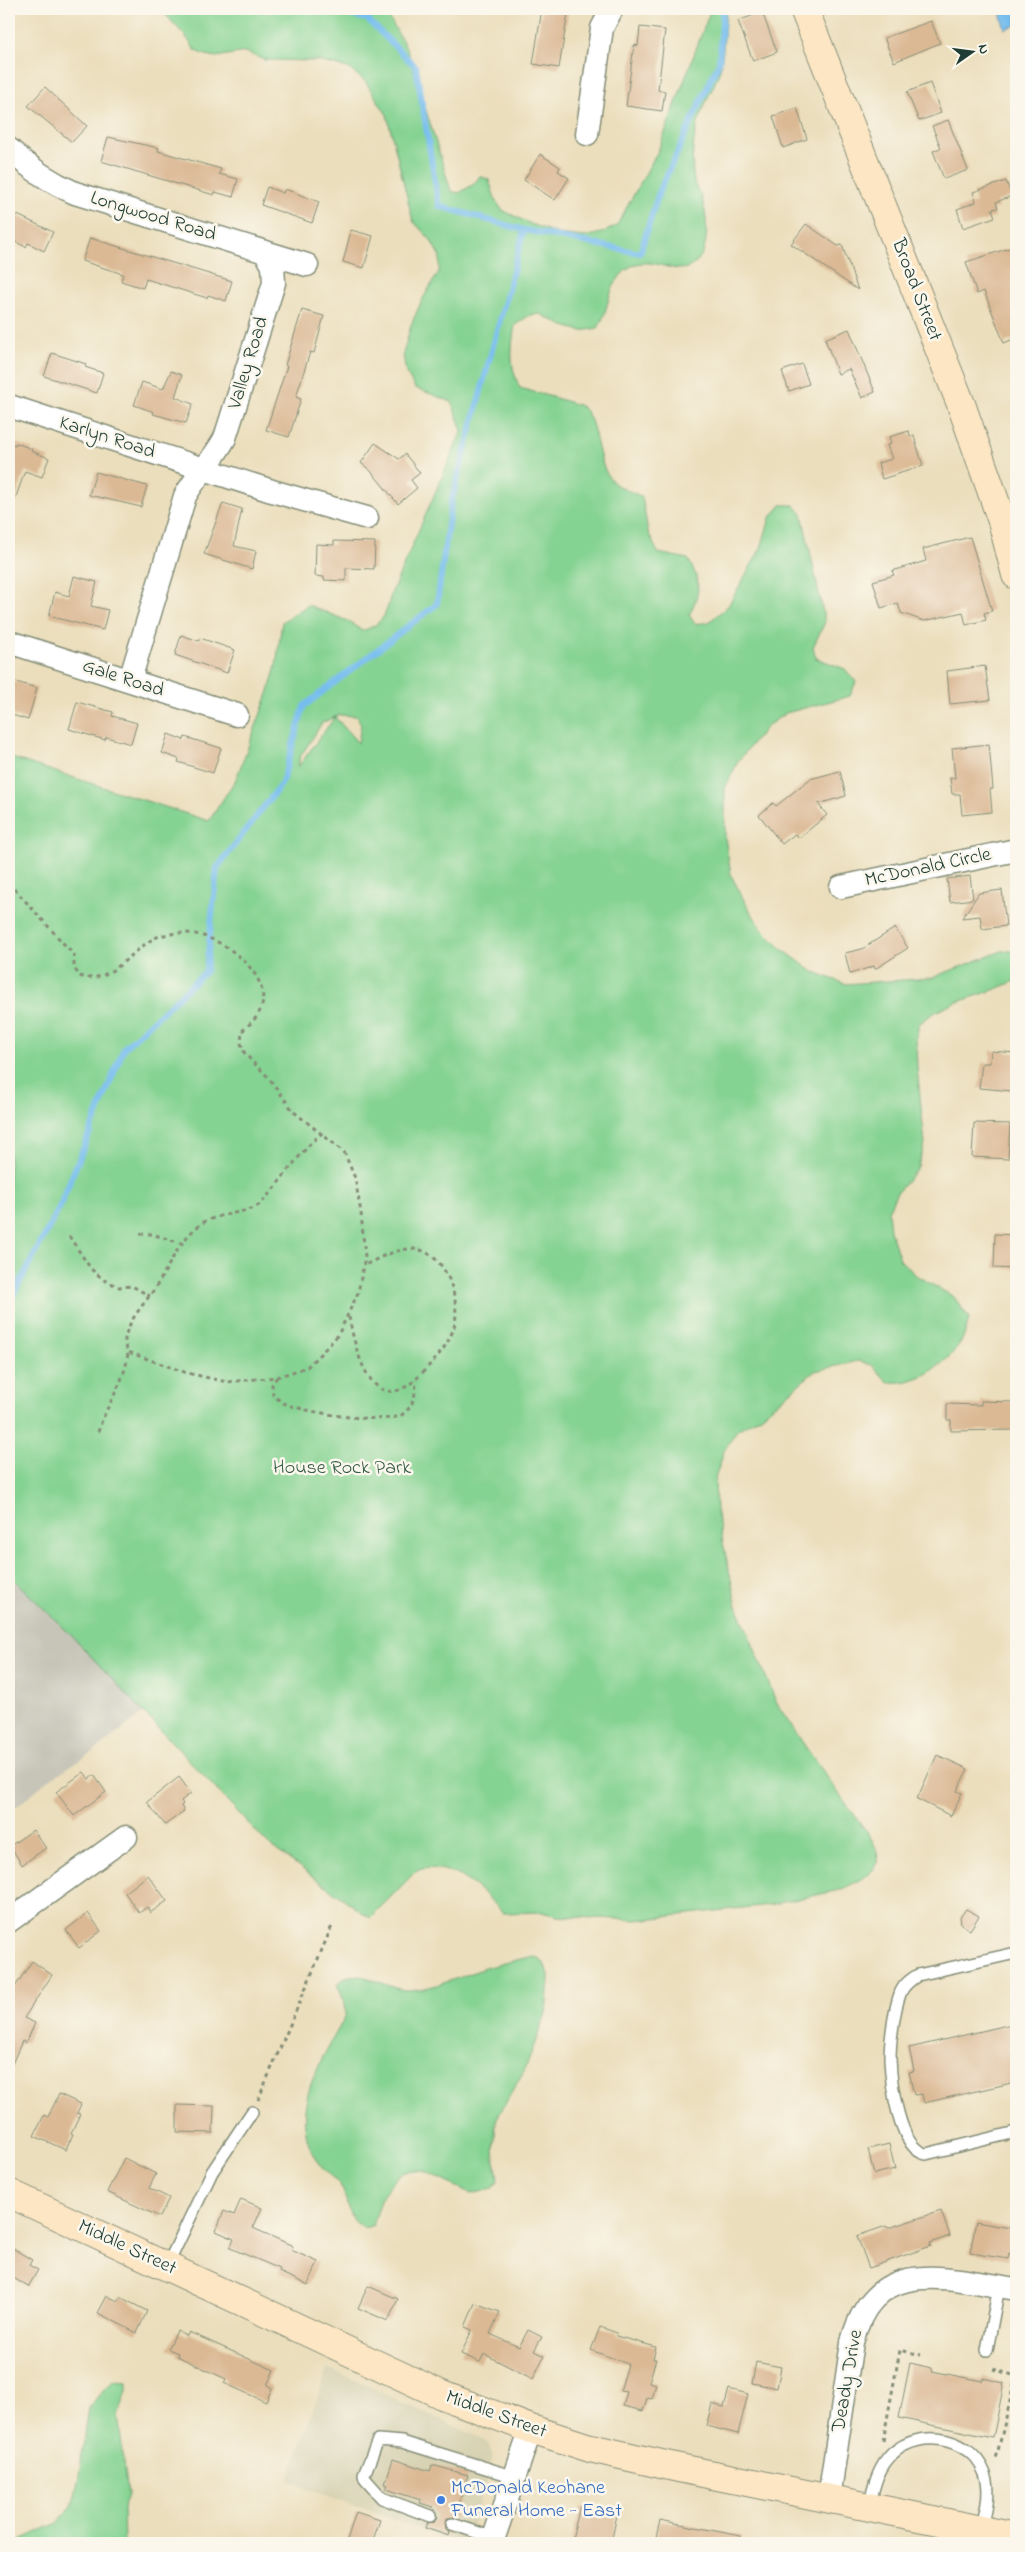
<svg xmlns="http://www.w3.org/2000/svg" width="1025" height="2552" font-family="'Indie Flower',sans-serif">
  <style>
    .built { fill: #d7d2b2 }
    .industrial { fill: #c6c5b8 }
    .green { fill: #85d392; stroke: #528863; fill-rule: evenodd }
    .water { fill: #77beee; stroke: #4b7e91 }
    .lines { fill: none; stroke-linecap: round; stroke-linejoin: round }
    .stream { stroke: #77beee; stroke-width: 6 }
    .building { fill: #dbb995 }
    .lane-casing { stroke: #858e78; stroke-width: 14 }
    .street-casing { stroke: #858e78; stroke-width: 25 }
    .secondary-casing { stroke: #858e78; stroke-width: 30 }
    .path { stroke: #858e78; stroke-width: 3; stroke-dasharray: 4 4; stroke-linecap: butt }
    .lane { stroke: #fff; stroke-width: 11 }
    .street { stroke: #fff; stroke-width: 22 }
    .secondary { stroke: #fce6c4; stroke-width: 28 }
    .shop-dot { fill: #3f7fe0; stroke: #fbf7ec; stroke-width: 2 }
    .labels { text-anchor: middle; dominant-baseline: central; stroke-width: 5; stroke-linejoin: round; paint-order: stroke }
    .street-label { font-size: 20px; fill: #1f3d34; stroke: #fbf7ec }
    .park-label { font-size: 20px; fill: #335b47; stroke: #fbf7ec }
    .shop-label { font-size: 20px; fill: #366cbe; stroke: #fbf7ec; text-anchor: start }
  </style>
  <rect width="100%" height="100%" fill="#fbf7ec"/>
  <filter id="ink" filterUnits="userSpaceOnUse"><feTurbulence type="fractalNoise" baseFrequency=".02" numOctaves="2"/><feDisplacementMap in="SourceGraphic" scale="10" xChannelSelector="R" yChannelSelector="G"/><feConvolveMatrix kernelMatrix="1 2 1 2 8 2 1 2 1" color-interpolation-filters="sRGB"/></filter>
  <filter id="wash" filterUnits="userSpaceOnUse"><feTurbulence type="fractalNoise" baseFrequency=".0096" numOctaves="4" result="noise"/><feDisplacementMap in="SourceGraphic" scale="20" xChannelSelector="R" yChannelSelector="G"/><feGaussianBlur stdDeviation="1.12" result="paint"/><feColorMatrix in="noise" values="0 0 0 0 0 0 0 0 0 0 0 0 0 0 0 0 0 1.4 0 .05"/><feComposite in="paint" operator="in"/></filter>
  <g filter="url(#wash)">
    <rect width="100%" height="100%" fill="#ebdebc"/>
    <path class="built" d="M328,2368L485,2440L489,2445L492,2461L467,2543H456L288,2481Z"/>
    <path class="industrial" d="M9,1575L70,1634L144,1712L97,1749L48,1780L9,1813Z"/>
    <path class="green" d="M156,9H384L407,49L451,191L459,193L474,184L480,176L489,180L496,201L502,210L531,224L558,234L585,237L605,232L617,225L658,151L711,9H727C723,29 725,49 720,69C717,81 710,92 705,104C694,129 690,153 694,181C695,188 701,194 703,202C707,218 710,246 698,260C676,287 646,240 618,279C607,293 608,313 598,328L581,331L564,326L540,314L530,315L515,325C511,350 509,365 520,388C530,391 579,404 582,407C599,420 594,464 614,483C621,489 634,492 642,497L648,532L658,553L688,559C701,582 701,592 689,615L695,624L709,622L728,606L761,548L770,518L781,505H794L802,514L825,622L813,647L816,658L845,669L856,682L850,696L786,713L767,726L738,761L725,788V838L731,875L747,906L762,929L782,949L812,971L845,984L931,978L1002,951H1016V980C983,998 949,998 919,1024L916,1039L917,1068L925,1144L917,1169L896,1194L888,1211L890,1230L900,1260L917,1276L954,1297L969,1318C967,1325 965,1334 962,1340C946,1366 917,1385 888,1382L872,1365L858,1361L815,1371L761,1416L737,1430L724,1451L715,1479L716,1510L736,1603L777,1704L807,1749L871,1838L878,1852L877,1862L873,1870L862,1879L840,1890L769,1905L636,1920L557,1916L542,1912L503,1913C482,1890 452,1861 417,1870L370,1918L268,1844L70,1634L9,1575V757L209,821L236,779L268,694L276,666L282,622L308,605L350,622L362,631C384,623 386,615 391,594L462,431L452,402L415,388L406,373L403,354L411,325L422,300L439,272L440,257L430,239L413,221L387,115L365,81L348,68L317,61L265,60L245,52L216,57L202,54L195,50L187,38L167,16ZM339,715L357,716L361,725L358,743L335,717L298,767L300,757L322,723Z
      M530,1957L539,1958L544,1963L549,1979L546,2013L526,2067L496,2120L494,2151L498,2181L493,2189L472,2194L422,2170H411L400,2174L383,2194L373,2225L365,2228C344,2219 350,2202 341,2187C335,2177 323,2173 316,2159C286,2109 322,2060 346,2015L345,2003L337,1984C354,1962 386,1990 408,1990C437,1989 462,1975 489,1967C503,1963 516,1960 530,1957Z
      M114,2381L127,2382V2391L118,2415L128,2494L123,2509L124,2543H14L57,2523L72,2507L78,2482L89,2408L102,2391Z"/>
    <path class="water" d="M999,9H1016V25L1005,29Z"/>
    <g class="lines">
      <path class="stream" d="M325,9L367,19L416,67L439,206L524,230L640,253L659,192L719,62L723,9
        M9,1303L59,1208L124,1048L206,971L217,868L282,783L304,706L437,604L451,503L524,230"/>
    </g>
    <g id="blocks">
      <path class="building" d="M542,9L568,13L559,68L533,64Z
        M762,12L777,52L753,61L738,21Z
        M931,21L940,43L894,62L884,38Z
        M640,27L665,30L658,90L665,91L662,111L626,106L634,45L638,46Z
        M930,83L941,113L919,121L907,92Z
        M45,87L87,126L72,142L28,106Z
        M797,108L807,139L783,148L773,116Z
        M948,120L968,170L944,179L933,151L941,148L932,126Z
        M108,137L159,148L158,151L221,169L219,174L238,179L233,197L215,192L214,195L101,161Z
        M540,154L560,167L558,171L569,178L555,200L524,180Z
        M1006,181L1012,196L996,202L998,208L992,209L995,217L963,228L957,209L976,202L973,192Z
        M267,187L283,193L285,189L319,202L312,223L261,205Z
        M9,211L53,232L44,251L28,243L26,247L9,239Z
        M806,224L838,246L842,245L858,290L791,244Z
        M351,230L373,236L364,268L343,262Z
        M90,238L232,281L226,301L208,295L207,298L146,279L143,288L121,281L123,274L82,261Z
        M1016,246V338L1004,343L984,291L977,294L966,262Z
        M302,310L324,316L314,353L310,352L296,397L301,399L289,437L266,430L287,366L285,365Z
        M849,329L875,392L862,398L849,369L838,374L825,339Z
        M52,353L86,364L85,367L103,373L97,393L44,376Z
        M802,364L809,384L789,391L782,371Z
        M171,371L182,375L175,397L193,404L186,423L153,414L154,412L134,405L142,382L163,389Z
        M909,431L910,436H914L923,466L882,479L878,463L892,459L887,445L891,444L889,437Z
        M9,443L15,445L16,443L32,449L31,451L49,458L42,477L25,471L11,511H9Z
        M375,443L399,459L405,454L420,473L411,480L417,488L398,504L370,470L361,463Z
        M96,472L147,486L141,507L89,495Z
        M223,503L242,509L234,546L256,551L252,569L204,554Z
        M970,537L992,611L984,613L986,620L966,625L963,612L924,621L901,613L898,603L881,608L873,581L894,575L892,571L926,561L923,549Z
        M334,541L375,542L374,569L346,568V581L324,580V577L315,576L316,544L334,545Z
        M74,576L97,582L91,606L108,610L103,630L49,616L55,592L69,596Z
        M181,635L199,641L200,638L235,650L227,673L175,655Z
        M985,666L990,700L950,704L947,671Z
        M9,680L37,688L28,720L9,714Z
        M77,702L113,712L112,716L137,723L131,744L106,737L105,740L69,729Z
        M168,734L184,740L185,737L221,748L213,773L178,762L179,759L162,753Z
        M989,744L993,789H990L992,812L962,815L960,794H952L950,778H955L952,748Z
        M840,771L846,796L818,804L827,815L799,838L795,834L782,844L759,815L773,803L776,806L810,779Z
        M970,876L973,899L950,902L947,879Z
        M1002,890L1006,926L982,929L980,916L962,918L979,893Z
        M895,928L908,948L875,969L874,966L850,974L845,953L862,949Z
        M991,1051L1016,1053L1013,1091L979,1088L982,1063H990Z
        M974,1123L1010,1124L1008,1159L972,1157Z
        M995,1234L1016,1235V1269L994,1268Z
        M981,1401L1015,1402L1014,1430L951,1431V1420H947V1404L981,1405Z
        M937,1755L968,1769L957,1791L962,1793L951,1816L917,1799Z
        M84,1772L89,1779L94,1775L106,1792L74,1816L56,1792Z
        M179,1777L191,1793L181,1801L183,1804L181,1806L184,1811L165,1825L147,1802Z
        M33,1830L46,1848L22,1865L10,1846Z
        M148,1875L167,1901L150,1913L147,1907L139,1913L125,1893Z
        M966,1909L979,1916L970,1930L961,1924L960,1917Z
        M88,1913L101,1931L79,1948L66,1930Z
        M32,1961L52,1975L24,2018L35,2023L26,2043L22,2041L9,2071V1996Z
        M1016,2023V2082L924,2103L922,2094L914,2095L909,2072L914,2071L909,2048Z
        M59,2094L81,2104L77,2113L80,2114L71,2133L73,2134L66,2150L34,2136L44,2115L48,2117Z
        M177,2105L214,2106L213,2133L177,2132Z
        M889,2144L895,2169L874,2174L868,2149Z
        M124,2158L156,2174L149,2188L169,2198L160,2217L107,2192Z
        M241,2199L262,2208L253,2228L293,2246L291,2250L318,2262L308,2285L279,2272L280,2269L230,2248L234,2239L216,2231L224,2211L234,2215Z
        M941,2211L950,2236L930,2243L931,2246L869,2268L857,2236L886,2226L888,2228Z
        M976,2222L1016,2229V2254L1009,2253L1008,2259L970,2253Z
        M9,2246L32,2260L29,2265L38,2270L28,2287L9,2275Z
        M368,2286L398,2299L388,2321L358,2308Z
        M107,2296L118,2301L120,2297L147,2311L137,2333L98,2313Z
        M475,2303L500,2312L490,2334L519,2347L528,2330L542,2337L534,2351L544,2356L533,2379L484,2354L480,2362L461,2354L472,2330L465,2327Z
        M600,2327L617,2333L616,2336L656,2347L653,2359H656L649,2382L656,2384L652,2399L647,2398L643,2411L623,2406L627,2392L620,2391L628,2364L591,2350Z
        M177,2331L187,2336L189,2332L274,2370L267,2385L272,2388L266,2402L224,2383L226,2379L177,2356L178,2353L168,2349Z
        M756,2362L781,2367L777,2388L752,2383Z
        M910,2363L932,2368V2371L982,2381L983,2378L1004,2383L993,2438L899,2418Z
        M729,2389L748,2394L738,2434L706,2426L712,2404L724,2407Z
        M393,2459L430,2471L432,2465L468,2475L455,2517L447,2518L445,2522L446,2529L450,2531L449,2536L425,2528L427,2523L434,2522L437,2518L433,2507L420,2503L421,2500L386,2489L388,2485L385,2484Z
        M580,2506L617,2515L611,2543H571Z
        M356,2512L380,2520L372,2543H346Z
        M660,2520L741,2536V2543H663L664,2540L656,2538Z"/>
    </g>
  </g>
  <g filter="url(#ink)">
    <use href="#blocks" fill-opacity="0" stroke="#858e78" stroke-width="1"/>
    <g class="lines">
      <g class="lane-casing">
        <path id="lane" d="M1016,1953L918,1975C910,1980 903,1985 900,1994C894,2011 890,2041 890,2059C891,2083 899,2149 926,2154L1016,2132
          M167,2266L212,2172L252,2112
          M987,2350L999,2287
          M869,2506C874,2487 877,2469 892,2454C921,2426 978,2438 987,2481C990,2497 985,2514 981,2530
          M430,2516L382,2498L365,2479L364,2475L378,2440L402,2442L515,2477
          M452,2524L494,2538"/>
      </g>
      <g class="street-casing">
        <path id="street" d="M587,134L602,28L612,9
          M9,149C29,168 50,182 75,193L307,265
          M9,406L272,491L367,518
          M9,642L237,715
          M130,680L185,496C197,475 214,459 225,438L274,283L273,266L266,253
          M841,887L1016,850
          M9,1921L126,1837
          M829,2498L852,2342C875,2253 948,2279 1016,2289
          M492,2543L531,2429"/>
      </g>
      <g class="secondary-casing">
        <path id="secondary" d="M804,9L961,404L1002,521L1016,575
          M9,2193L442,2395L531,2429L590,2448L679,2468L1016,2537"/>
      </g>
      <path class="path" d="M9,883L74,955V967L79,976C111,986 131,949 157,937C164,934 176,933 183,933C215,931 270,970 262,1005C259,1017 250,1024 242,1031L241,1043L245,1054L268,1077L294,1112L344,1152L355,1178L361,1213L365,1257L358,1293L338,1335L326,1348L307,1367L277,1377L227,1382L187,1373L128,1352C125,1345 124,1341 126,1334C132,1315 147,1301 157,1285C171,1263 179,1240 201,1224C216,1213 250,1213 259,1205C282,1182 297,1154 322,1133
        M140,1234H152L180,1243
        M69,1236L91,1269L104,1280L119,1287L132,1286L150,1296
        M349,1317C357,1359 375,1425 424,1371C437,1357 448,1346 454,1327C461,1302 448,1258 420,1250C402,1245 379,1258 363,1266
        M277,1377L272,1384L273,1395C277,1398 281,1402 286,1404C304,1412 388,1426 403,1414C414,1406 416,1393 416,1380
        M98,1432C106,1404 126,1382 128,1352
        M258,2100L332,1926
        M993,2369L1016,2376L996,2459
        M883,2441L900,2350L921,2355"/>
      <use href="#lane" class="lane"/>
      <use href="#street" class="street"/>
      <use href="#secondary" class="secondary"/>
    </g>
  </g>
  <circle class="shop-dot" cx="441" cy="2500" r="5"/>
  <g class="labels">
    <g class="street-label">
      <text transform="translate(153 217) rotate(17)">Longwood Road</text>
      <text transform="translate(916 290) rotate(69)">Broad Street</text>
      <text transform="translate(249 363) rotate(-73)">Valley Road</text>
      <text transform="translate(107 438) rotate(18)">Karlyn Road</text>
      <text transform="translate(123 679) rotate(18)">Gale Road</text>
      <text transform="translate(928 868) rotate(-12)">McDonald Circle</text>
      <text transform="translate(127 2248) rotate(25)">Middle Street</text>
      <text transform="translate(848 2381) rotate(-80)">Deady Drive</text>
      <text transform="translate(496 2415) rotate(20)">Middle Street</text>
    </g>
    <g class="park-label">
      <text x="342" y="1468">House Rock Park</text>
    </g>
    <g class="shop-label">
      <text x="451" y="2488">McDonald Keohane<tspan x="451" dy="23">Funeral Home - East</tspan></text>
    </g>
  </g>
  <rect width="1025" height="2552" fill="none" stroke="#fbf7ec" stroke-width="30"/>
  <g transform="translate(972 52) rotate(76)" stroke="#fbf7ec" stroke-width="4" paint-order="stroke">
  <path d="M0-4L9 19L0 12L-9 19Z" fill="#1f3d34"/>
  <text y="-8" font-size="14" font-weight="bold" text-anchor="middle" fill="#1f3d34">N</text>
  </g>
</svg>
